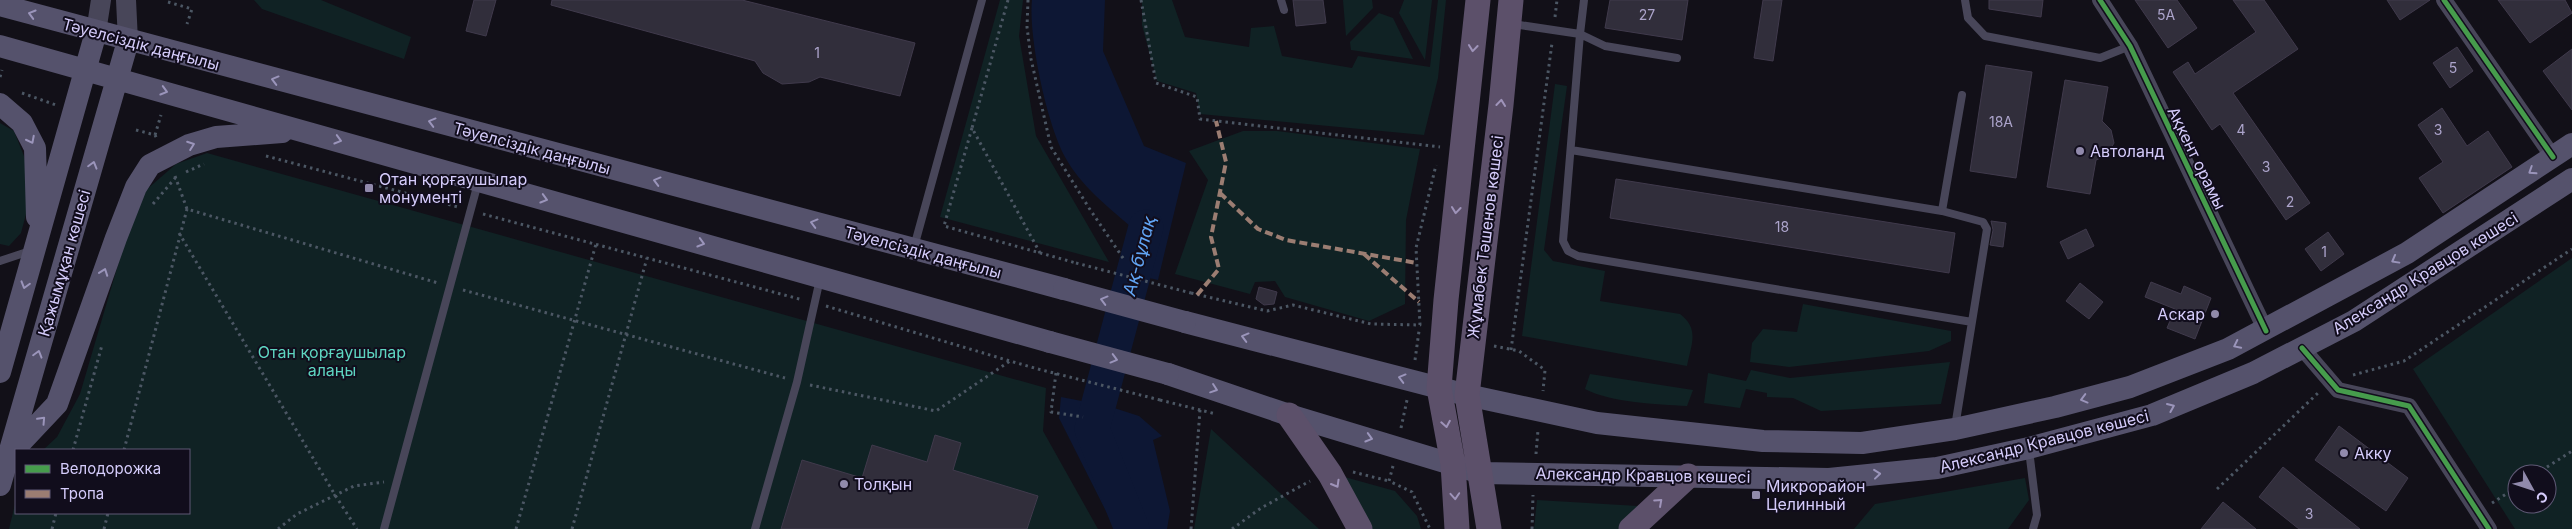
<svg xmlns="http://www.w3.org/2000/svg" width="2572" height="529" font-family="Inter,sans-serif">
  <style>
    .green { fill: #102224; fill-rule: evenodd }
    .water { fill: #0d1734 }
    .lines { fill: none; stroke-linecap: round; stroke-linejoin: round }
    .river { stroke: #0d1734; stroke-width: 35 }
    .building { fill: #312e3b; stroke: #403a4c }
    .path { stroke: #4c5764; stroke-width: 3; stroke-dasharray: 2.5 4; stroke-linecap: butt }
    .service { stroke: #484659; stroke-width: 8 }
    .minor { stroke: #484659; stroke-width: 16 }
    .tertiary { stroke: #484659; stroke-width: 20 }
    .secondary { stroke: #55526c; stroke-width: 22 }
    .primary { stroke: #5c506a; stroke-width: 25 }
    .path-bridge { stroke: #4c5764; stroke-width: 3; stroke-dasharray: 2.5 4; stroke-linecap: butt }
    .secondary-bridge { stroke: #55526c; stroke-width: 22 }
    .quiet { stroke: #9b7d72; stroke-width: 4; stroke-dasharray: 8 4; stroke-linecap: butt }
    .cycleway-casing { stroke: #110d1c; stroke-width: 8 }
    .cycleway { stroke: #469c4c; stroke-width: 5 }
    .oneway { stroke: #9b95bb }
    .oneway2 { stroke: #9f94ba }
    .poi-dot { fill: #918aac; stroke: #110d1c; stroke-width: 2 }
    .labels { text-anchor: middle; dominant-baseline: central; stroke-width: 4; stroke-linejoin: round; paint-order: stroke }
    .number-label { font-size: 14px; fill: #aca4cb }
    .street-label { font-size: 16px; fill: #d5ccfb; stroke: #110d1c }
    .poi-label { font-size: 16px; fill: #d5ccfb; stroke: #110d1c; text-anchor: start }
    .park-label { font-size: 16px; fill: #5ed5c1; stroke: #110d1c }
    .water-label { font-size: 18px; font-style: italic; fill: #61a4f4; stroke: #110d1c }
  </style>
  <rect width="100%" height="100%" fill="#121018"/>
  <path class="green" d="M254,0H321L411,37L404,59L262,9Z
    M1000,0H1023L1019,36L1036,136L1109,262L940,217Z
    M1142,0H1172L1185,37L1249,47L1251,28L1274,26L1282,56L1352,68L1358,56L1430,67L1438,0H1446L1438,78L1424,135L1200,114L1196,93L1157,81L1142,25Z
    M1343,0H1372L1373,8L1346,36Z
    M1404,0H1432L1425,60L1399,13Z
    M1379,13L1393,18L1413,59L1351,50L1350,42Z
    M1555,84L1567,86L1544,250L1553,261L1605,271L1600,301L1680,314C1700,329 1691,345 1687,366L1522,336Z
    M0,123L14,131L30,171L29,203L21,233L9,246L0,244Z
    M1243,131H1277L1420,149L1406,220L1405,304L1369,321L1285,297L1275,281L1255,282L1250,294L1175,274L1208,180L1189,151Z
    M207,153L1046,388L1043,431L1098,529H9L16,500V513H189V450H43L57,437L80,394L130,224L145,191L176,164Z
    M2572,258V529H2515L2413,369ZM2517,474H2547V504H2517Z
    M1803,304L1951,331V341L1929,351L1789,367L1750,362L1752,343L1763,329L1797,332Z
    M1950,362L1941,404L1821,411L1793,398L1767,397V393L1746,389L1740,408L1704,403L1708,373L1746,381L1751,370L1790,378Z
    M1590,374L1693,390L1687,406C1656,404 1612,403 1585,389Z
    M1211,429L1319,529H1194Z
    M1341,476L1395,491L1417,516L1421,529H1370Z
    M2025,478L2029,500L2008,529H1854L1875,504Z
    M1537,500L1638,506L1636,512L1618,529H1534Z"/>
  <path class="water" d="M1032,0H1105L1103,51L1144,146L1186,163L1158,280L1118,271L1130,226C1106,205 1081,186 1065,157C1047,125 1028,36 1032,0Z
    M1061,397L1108,406L1139,416L1162,436L1153,440L1170,511L1167,529H1115L1059,418Z"/>
  <g class="lines">
    <path class="river" d="M1132,529L1092,429L1146,227"/>
  </g>
  <path class="building" d="M474,0H496L486,36L466,31Z
    M552,0H742L915,43L900,96L820,77L809,82L782,84L763,73L755,61L551,5Z
    M1293,0H1323L1326,23L1296,26Z
    M1610,0H1688L1682,40L1605,28Z
    M1763,0H1782L1773,61L1754,58Z
    M1989,0H2043L2041,17L1989,9Z
    M2135,0H2177L2197,28L2168,48Z
    M2233,0H2264L2298,49L2233,93L2310,203L2286,220L2220,124L2212,130L2173,72L2188,62L2195,74L2256,32Z
    M2387,0H2430L2400,20Z
    M2498,0H2565L2572,13L2530,43Z
    M2457,47L2473,71L2450,88L2433,63Z
    M2572,49V110L2543,71Z
    M1986,65L2032,72L2016,178L1970,171Z
    M2065,80L2108,87L2102,121L2111,130L2114,143L2107,155L2096,160L2090,194L2047,187Z
    M2442,108L2467,146L2488,131L2512,167L2443,213L2419,178L2443,162L2418,125Z
    M1616,179L1955,233L1949,273L1610,218Z
    M1991,221L2006,223L2003,247L1990,245L1993,230Z
    M2086,229L2094,246L2068,259L2060,242Z
    M2328,232L2344,254L2321,271L2305,249Z
    M2151,282L2181,294L2184,286L2211,298L2195,339L2167,328L2175,309L2145,297Z
    M2080,283L2103,302L2089,319L2066,301Z
    M1259,287L1277,292L1274,304L1264,305L1256,299Z
    M2339,426L2408,478L2386,511L2315,460Z
    M935,435L961,443L953,470L1038,496L1027,529H781L802,460L862,478L872,445L927,462Z
    M2283,467L2306,486L2360,529H2299L2259,497Z
    M2223,502L2256,529H2201Z"/>
  <g class="lines">
    <path class="path" d="M1008,0L972,128L1040,253
      M1028,0L1027,27L1031,59L1051,147L1089,208L1125,261
      M1141,0L1156,83L1197,97L1200,119L1440,147
      M168,2L192,9L187,24
      M1555,17L1557,0
      M0,77L2,70
      M22,93L56,105
      M972,128L944,226L1076,263
      M136,130L155,135L157,139
      M155,135L161,115
      M266,156L458,207
      M186,172L204,164
      M175,176L187,209L438,283
      M153,204L176,177
      M483,214L803,300
      M179,233L335,495L357,529
      M463,290L785,378
      M1191,293L1267,311L1293,305L1371,324L1420,325L1416,248L1436,165
      M826,306L1010,361
      M1494,346L1519,351L1545,370L1543,391
      M1511,350L1552,43
      M1415,360L1419,331
      M1056,373L1051,412L1083,417
      M2353,375L2404,361L2572,249
      M810,385L936,411L1010,361L1038,369
      M1160,400L1216,414
      M1401,428L1407,400
      M73,450L102,345
      M124,450L187,209
      M1536,454L1538,430
      M1393,466L1389,481L1412,492L1430,529
      M1353,472L1389,481
      M2536,474L2572,451
      M2217,489L2318,393
      M2492,503L2517,487
      M52,529L56,513
      M104,529L108,513
      M278,529L297,514L354,486L384,482
      M516,529L596,244
      M572,529L647,258
      M1191,529L1200,410
      M1232,529L1261,508L1310,481
      M1532,529L1533,495"/>
    <path class="service" d="M1281,0L1284,10
      M1965,0L1968,18L1985,36L2100,58L2130,46
      M1513,24L1580,34L1584,0
      M1677,58L1605,46L1580,34L1563,241L1568,251L1578,256L1972,322
      M1571,150L1942,211L1983,222L1987,229L1955,427
      M1942,211L1962,95
      M914,247L982,0
      M0,261L30,251
      M2029,450L2037,515L2033,529
      M384,529L478,183
      M755,529L797,382L820,279"/>
    <path class="minor" d="M2100,0L2130,46L2266,331
      M2444,0L2553,157
      M2302,348L2338,390L2409,406L2489,529"/>
    <path class="tertiary" d="M126,0L128,41
      M96,32L101,0"/>
    <path class="secondary" d="M0,5L1064,289
      M0,46L1050,342
      M0,104L22,123L35,148L37,217
      M1185,322L1467,395L1597,423L1763,441L1862,443L1955,429L2055,407L2130,387L2228,349L2407,253L2572,144
      M0,372L96,32
      M1168,374L1289,415L1481,473L1829,479L1937,468L2029,448L2152,415L2253,373L2354,321L2572,179
      M8,456L57,404L116,238L136,187L150,165L189,145L216,137L282,132
      M0,485L128,41"/>
    <path class="primary" d="M1289,415L1330,474L1360,529
      M1457,529L1453,464L1439,388L1446,300L1478,0
      M1489,529L1467,395L1501,105L1511,0
      M1631,529L1688,476"/>
    <path class="path-bridge" d="M1076,263L1191,293
      M1038,369L1160,400"/>
    <path class="secondary-bridge" d="M1064,289L1185,322
      M1050,342L1168,374"/>
    <path class="quiet" d="M1220,193L1258,229L1286,240L1417,263
      M1364,254L1419,302
      M1197,295L1219,269L1211,237L1226,162L1216,121"/>
    <g class="cycleway-casing">
      <path id="cycleway" d="M2100,0L2130,46L2266,331
        M2444,0L2553,157
        M2302,348L2338,390L2409,406L2489,529"/>
    </g>
    <use href="#cycleway" class="cycleway"/>
  </g>
  <defs><path id="oneway-chevron" d="M-2-3.5L2.5 0L-2 3.5" fill="none" stroke-width="1.6" stroke-linecap="round" stroke-linejoin="round" transform="scale(1.25)"/></defs>
  <g class="oneway">
    <use href="#oneway-chevron" transform="translate(32 14) rotate(-164)"/>
    <use href="#oneway-chevron" transform="translate(275 80) rotate(-165)"/>
    <use href="#oneway-chevron" transform="translate(164 91) rotate(16)"/>
    <use href="#oneway-chevron" transform="translate(432 122) rotate(-165)"/>
    <use href="#oneway-chevron" transform="translate(31 140) rotate(63)"/>
    <use href="#oneway-chevron" transform="translate(338 140) rotate(16)"/>
    <use href="#oneway-chevron" transform="translate(191 145) rotate(-20)"/>
    <use href="#oneway-chevron" transform="translate(93 165) rotate(-74)"/>
    <use href="#oneway-chevron" transform="translate(2532 171) rotate(147)"/>
    <use href="#oneway-chevron" transform="translate(657 181) rotate(-165)"/>
    <use href="#oneway-chevron" transform="translate(544 199) rotate(16)"/>
    <use href="#oneway-chevron" transform="translate(814 223) rotate(-165)"/>
    <use href="#oneway-chevron" transform="translate(701 243) rotate(16)"/>
    <use href="#oneway-chevron" transform="translate(2395 260) rotate(151)"/>
    <use href="#oneway-chevron" transform="translate(104 272) rotate(-70)"/>
    <use href="#oneway-chevron" transform="translate(25 285) rotate(106)"/>
    <use href="#oneway-chevron" transform="translate(1104 300) rotate(-165)"/>
    <use href="#oneway-chevron" transform="translate(1245 337) rotate(-165)"/>
    <use href="#oneway-chevron" transform="translate(2237 345) rotate(154)"/>
    <use href="#oneway-chevron" transform="translate(38 354) rotate(-74)"/>
    <use href="#oneway-chevron" transform="translate(1114 359) rotate(15)"/>
    <use href="#oneway-chevron" transform="translate(1402 378) rotate(-165)"/>
    <use href="#oneway-chevron" transform="translate(1214 389) rotate(19)"/>
    <use href="#oneway-chevron" transform="translate(2084 399) rotate(165)"/>
    <use href="#oneway-chevron" transform="translate(2171 407) rotate(-23)"/>
    <use href="#oneway-chevron" transform="translate(42 420) rotate(-47)"/>
    <use href="#oneway-chevron" transform="translate(1369 438) rotate(16)"/>
    <use href="#oneway-chevron" transform="translate(1877 474) rotate(-6)"/>
  </g>
  <g class="oneway2">
    <use href="#oneway-chevron" transform="translate(1473 48) rotate(96)"/>
    <use href="#oneway-chevron" transform="translate(1501 103) rotate(-84)"/>
    <use href="#oneway-chevron" transform="translate(1456 210) rotate(96)"/>
    <use href="#oneway-chevron" transform="translate(1446 424) rotate(80)"/>
    <use href="#oneway-chevron" transform="translate(1336 484) rotate(60)"/>
    <use href="#oneway-chevron" transform="translate(1455 496) rotate(86)"/>
    <use href="#oneway-chevron" transform="translate(1659 502) rotate(-42)"/>
  </g>
  <g class="poi-dot">
    <circle cx="2080" cy="151" r="5"/>
    <rect x="364" y="183" width="10" height="10" rx="2.5"/>
    <circle cx="2215" cy="314" r="5"/>
    <circle cx="2344" cy="453" r="5"/>
    <circle cx="844" cy="484" r="5"/>
    <rect x="1751" y="490" width="10" height="10" rx="2.5"/>
  </g>
  <g class="labels">
    <g class="number-label">
      <text x="1647" y="14">27</text>
      <text x="2166" y="14">5А</text>
      <text x="817" y="52">1</text>
      <text x="2453" y="67">5</text>
      <text x="2001" y="121">18А</text>
      <text x="2241" y="129">4</text>
      <text x="2438" y="129">3</text>
      <text x="2266" y="166">3</text>
      <text x="2290" y="201">2</text>
      <text x="1782" y="226">18</text>
      <text x="2324" y="251">1</text>
      <text x="2309" y="513">3</text>
    </g>
    <g class="street-label">
      <text transform="translate(141 44) rotate(15)">Тәуелсіздік даңғылы</text>
      <text transform="translate(532 148) rotate(15)">Тәуелсіздік даңғылы</text>
      <text transform="translate(2197 158) rotate(64)">Ақкент орамы</text>
      <text transform="translate(1485 237) rotate(-83)">Жұмабек Тәшенов көшесі</text>
      <text transform="translate(923 252) rotate(15)">Тәуелсіздік даңғылы</text>
      <text transform="translate(64 263) rotate(-74)">Қажымұқан көшесі</text>
      <text transform="translate(2425 273) rotate(-32)">Александр Кравцов көшесі</text>
      <text transform="translate(2044 441) rotate(-14)">Александр Кравцов көшесі</text>
      <text transform="translate(1643 475) rotate(1)">Александр Кравцов көшесі</text>
    </g>
    <g class="poi-label">
      <text x="2090" y="151">Автоланд</text>
      <text x="379" y="179">Отан қорғаушылар<tspan x="379" dy="18">монументі</tspan></text>
      <text x="2205" y="314" text-anchor="end">Аскар</text>
      <text x="2354" y="453">Акку</text>
      <text x="854" y="484">Толқын</text>
      <text x="1766" y="486">Микрорайон<tspan x="1766" dy="18">Целинный</tspan></text>
    </g>
    <g class="park-label">
      <text x="332" y="352">Отан қорғаушылар<tspan x="332" dy="18">алаңы</tspan></text>
    </g>
    <g class="water-label">
      <text transform="translate(1139 256) rotate(-75)">Ақ-бұлақ</text>
    </g>
  </g>
  <rect x="15" y="449" width="175" height="65" fill="#110d1c" stroke="#5f5975"/>
  <rect x="25" y="465" width="25" height="8" fill="#469c4c" stroke="#5f5975"/>
  <text x="60" y="474" font-size="15" fill="#d5ccfb">Велодорожка</text>
  <rect x="25" y="490" width="25" height="8" fill="#9b7d72" stroke="#5f5975"/>
  <text x="60" y="499" font-size="15" fill="#d5ccfb">Тропа</text>
  <g transform="translate(2532 489) rotate(130)"><circle r="24" fill="#110d1c" stroke="#5f5975"/>
  <path d="M0-4L9 19L0 12L-9 19Z" fill="#918aac"/>
  <text y="-8" font-size="14" font-weight="bold" text-anchor="middle" fill="#d5ccfb">С</text>
  </g>
</svg>
